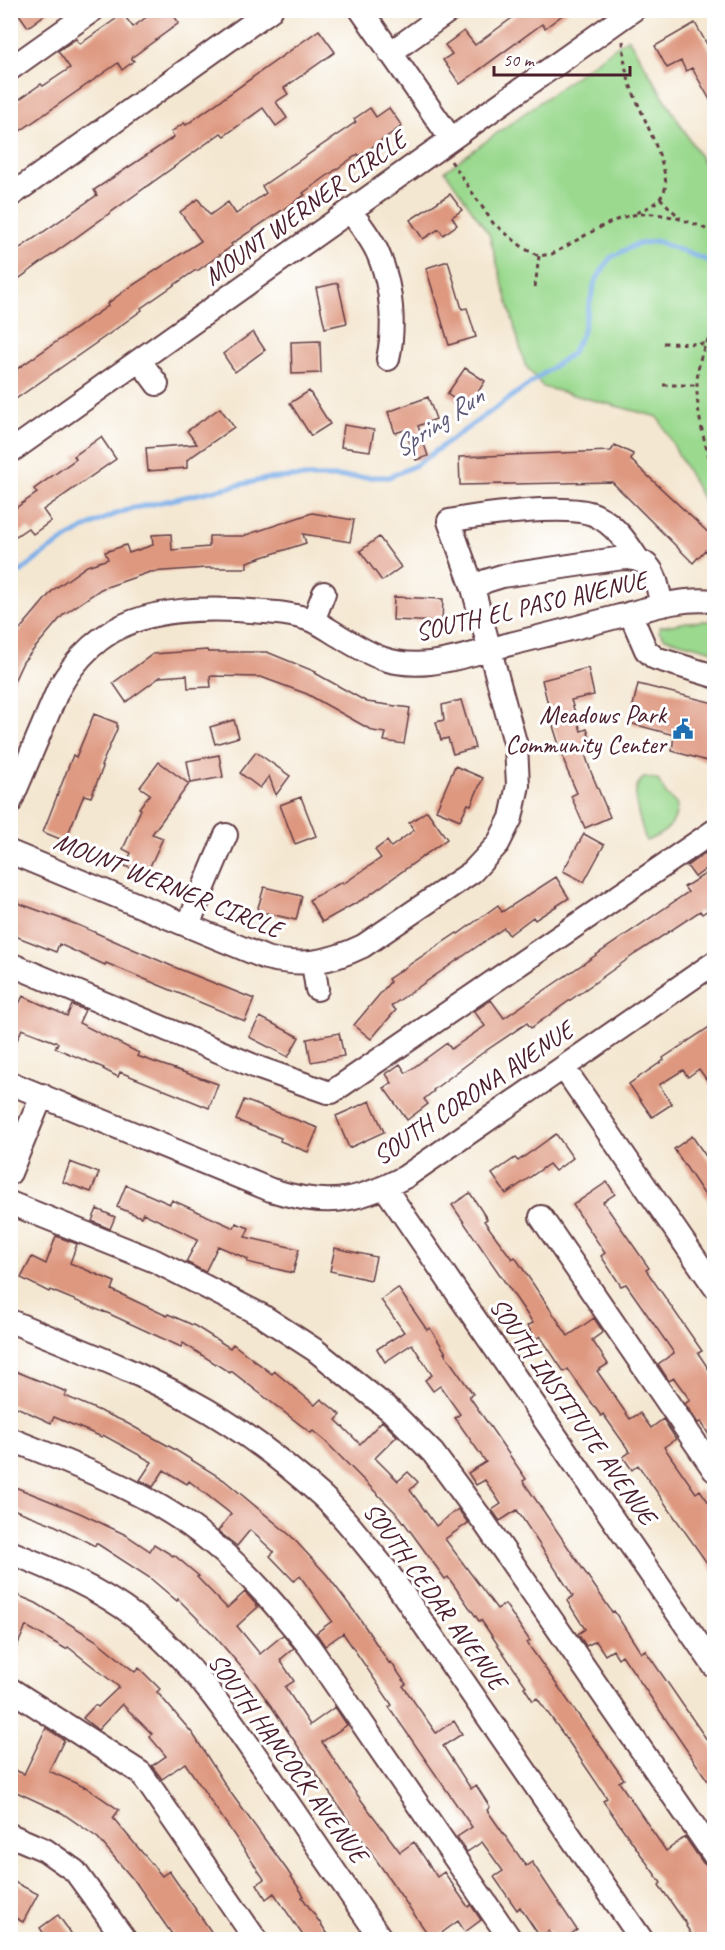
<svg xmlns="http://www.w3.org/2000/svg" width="725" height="1950" font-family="Caveat,sans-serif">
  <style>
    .green { fill: #9ad98e; stroke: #727c5c; stroke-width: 1.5 }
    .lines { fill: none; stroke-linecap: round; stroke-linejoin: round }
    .stream { stroke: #7cafe9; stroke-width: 5 }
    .building { fill: #de9880 }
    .minor-casing { stroke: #643d44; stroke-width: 26 }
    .path { stroke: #643d44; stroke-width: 3; stroke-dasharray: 4.5 4.5; stroke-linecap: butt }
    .minor { stroke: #fff; stroke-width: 22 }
    .labels { text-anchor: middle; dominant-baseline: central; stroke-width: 6; stroke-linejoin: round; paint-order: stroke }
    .street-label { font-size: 26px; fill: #4a1f2b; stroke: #fff }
    .poi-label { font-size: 26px; fill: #4a1f2b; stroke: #fff; text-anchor: end }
    .water-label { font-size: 27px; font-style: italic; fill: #5e5977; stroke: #fff }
  </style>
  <rect width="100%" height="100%" fill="#fff"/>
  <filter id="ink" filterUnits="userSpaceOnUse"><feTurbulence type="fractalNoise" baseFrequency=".0167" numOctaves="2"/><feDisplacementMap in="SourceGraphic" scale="12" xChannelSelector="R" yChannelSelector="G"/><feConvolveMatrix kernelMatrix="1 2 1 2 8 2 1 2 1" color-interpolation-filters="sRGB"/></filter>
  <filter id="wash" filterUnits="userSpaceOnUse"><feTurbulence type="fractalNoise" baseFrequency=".008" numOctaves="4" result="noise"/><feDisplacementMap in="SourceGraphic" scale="24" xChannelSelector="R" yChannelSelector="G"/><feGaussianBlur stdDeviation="1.35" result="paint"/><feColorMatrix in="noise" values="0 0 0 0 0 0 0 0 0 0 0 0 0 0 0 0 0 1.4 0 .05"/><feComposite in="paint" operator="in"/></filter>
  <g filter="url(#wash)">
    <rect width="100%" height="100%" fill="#f4e7d1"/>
    <path class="green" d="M628,38L714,180V520L658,417L543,387L525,365L489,234L445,171Z
      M707,621L714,622V651L665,638L659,631L660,627L687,622Z
      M646,777L658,780L666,794L677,805C677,825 664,834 646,841C642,824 625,786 646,777Z"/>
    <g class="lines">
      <path class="stream" d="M10,581C46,549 84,524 130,509L266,479L291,477H389L416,465L571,354L582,334L595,282L610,258L635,245L656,241L714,263"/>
    </g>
    <g id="blocks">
      <path class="building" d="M16,10H51L28,27Z
        M156,10H170L179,23L131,58L134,61L122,70L118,63L10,138V106L41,84L43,86L70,68L58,51L76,39L80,44L123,14L133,27Z
        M523,10H569L545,28L542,24L460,84L443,60L452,54L445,45L464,31L475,45Z
        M695,23L714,57V107L692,68L686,71L681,61L667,68L655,46Z
        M319,30L335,52L284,88L288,94L276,102L287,118L276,126L263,108L224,136L221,133L10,285V255L97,195L94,190L174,137L171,132L184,123L186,125Z
        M370,108L376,117L389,108L402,126L359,156L358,154L303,193L305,195L231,244L232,246L197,271L196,270L141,308L142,310L109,334L10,403V374L108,306L107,304L127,289L201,241L180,212L198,199L210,215L228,202L236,214L266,193L262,186L356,122L354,119Z
        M450,194L462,210L452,217L457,225L443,235L439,229L423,239L410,220Z
        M448,261L462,309L467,308L476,337L449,345L426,268Z
        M338,283L347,323L325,328L316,288Z
        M253,332L265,350L235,372L223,354Z
        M320,341L321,373L292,374L291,342Z
        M465,368L485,381L468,408L447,394Z
        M309,391L330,424L311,436L290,403Z
        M428,397L436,419L418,426L428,456L416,460L405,430L395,433L388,412Z
        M220,408L234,427L187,460V468L148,471L146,448L197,444L187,431Z
        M344,425L374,430L370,451L341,447Z
        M101,437L116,459L43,510L51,521L33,534L28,528L10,540V512L37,493L34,489L76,459L74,456Z
        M615,445L633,454L631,460L714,538V558L705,550L693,563L612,482L460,485L459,457L611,451Z
        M312,513L354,520L350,542L303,534L306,543L247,562V568H206L150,572L101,589L63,615L23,662L10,690V641L53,590L87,566L108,559L105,552L126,545L129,553L153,545L152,535L171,534L172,550L209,547V536H243Z
        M379,537L401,567L382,581L360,551Z
        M394,597L443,599L442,622L393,620Z
        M207,650L208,652H267L316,672L315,673L367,702L410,708L404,744L384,741L386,733L373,731L307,694L261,677L210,676L211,687L188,688L187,675L160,677L126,702L113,683L153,654Z
        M588,668L594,695L571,700L581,731L587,729L592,745L583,748L591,772L610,817L585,828L571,796L577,793L567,770L554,729L542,680Z
        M638,684L714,703V763L672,751L674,735L629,723Z
        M461,700L475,748L453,754L448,738L441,740L436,722L444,720L442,705Z
        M94,714L117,723V729L101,766L103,767L91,797L84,795L65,841L43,832L73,755L76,757Z
        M234,720L239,737L215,744L210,727Z
        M256,752L290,776L276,795L269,776L260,788L240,773Z
        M219,755L223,777L191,783L187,761Z
        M159,762L189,784L152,834L163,838L146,875L125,866L131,853L123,849L141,809L139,808L150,794L140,787Z
        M455,766L483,778L471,805L468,804L460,820L436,810Z
        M301,797L316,836L295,844L280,805Z
        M427,811L447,839L365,898L322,922L309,900L342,882L343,884L381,858L375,850L387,841L391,847L414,830L409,823Z
        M584,834L604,845L584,882L563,871Z
        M705,853L713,864L695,877L687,866Z
        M707,873L714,885V906L702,914L700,911L635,954L531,1028L527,1023L481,1054L433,1090L434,1091L424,1099L428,1104L407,1120L384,1088L392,1083L386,1074L400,1064L406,1073L447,1043L451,1049L485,1026L474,1011L491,1000L504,1018L688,892L684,887Z
        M556,877L569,898L535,920L533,917L509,935L504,928L391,1006L396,1010L371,1039L354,1025L390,982L388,979L457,933L458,934L498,905L502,912Z
        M264,887L302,896L296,920L257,911Z
        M10,900L78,925L174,967L254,999L245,1021L106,963L105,965L59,944L56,952L10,934Z
        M23,996L67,1016L72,1005L85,1010L79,1023L139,1053L137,1056L218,1084L209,1108L120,1072L118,1077L103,1069L104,1068L55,1048L58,1043L22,1029L10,1056V1008L16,1010Z
        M260,1017L299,1037L288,1057L249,1037Z
        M714,1024V1090L699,1069L688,1077L683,1070L659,1085L672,1104L652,1117L629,1084L664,1060L663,1058Z
        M339,1033L344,1056L311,1062L307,1039Z
        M244,1100L318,1128L308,1152L280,1141L281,1138L236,1120Z
        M370,1101L384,1132L349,1148L336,1116Z
        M556,1134L573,1158L555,1171L549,1164L506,1194L492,1174L515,1158L518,1161Z
        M692,1136L714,1168V1209L674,1149Z
        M70,1162L99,1173L91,1192L63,1182Z
        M607,1182L615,1194L603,1202L649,1268L646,1270L702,1351L698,1353L714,1377V1443L701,1422L698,1423L685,1404L690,1400L674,1378L669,1381L658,1364L674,1353L626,1284L621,1286L601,1256L605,1253L573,1205Z
        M126,1185L170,1204L172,1200L234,1228L236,1223L249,1228L245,1237L299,1249L293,1273L247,1262L248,1259L218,1246L205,1272L186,1262L198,1239L143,1213L141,1217L117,1207Z
        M470,1193L487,1219L484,1221L512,1259L515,1257L568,1336L594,1318L603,1332L592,1340L608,1364L597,1371L630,1419L640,1413L651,1428L663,1419L676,1439L664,1447L696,1493L700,1490L714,1510V1573L638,1465L632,1470L623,1457L630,1452L603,1414L601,1416L568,1369L564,1372L540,1336L536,1339L527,1326L533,1323L452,1205Z
        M97,1209L115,1217L110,1229L92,1221Z
        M56,1236L77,1244L70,1263L115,1282L112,1290L167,1316L168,1314L195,1326L230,1348L233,1344L272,1374L274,1371L315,1405L321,1399L341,1415L336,1420L360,1444L382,1421L397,1436L375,1458L398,1481L408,1472L418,1482L410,1490L436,1526L458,1509L468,1523L445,1539L497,1609L505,1604L530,1641L527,1643L624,1779L619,1782L666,1851L685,1837L703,1863L714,1872V1940H695L686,1926L687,1925L659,1885L661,1883L603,1801L607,1798L566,1738L537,1698L533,1701L524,1687L526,1686L481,1620L479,1621L448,1577L445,1579L400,1517L326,1442L313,1431L311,1433L231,1371L230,1373L183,1343L181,1347L103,1311V1312L50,1290L49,1292L21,1278L32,1257L46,1264Z
        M335,1248L376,1257L371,1280L330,1271Z
        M398,1288L427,1330L430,1328L446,1353H444L473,1394L469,1396L526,1479L523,1481L612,1612L614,1611L641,1653L645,1650L714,1750V1790L622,1655L618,1658L613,1650L605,1655L596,1641L586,1646L578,1634L585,1629L567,1601L573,1596L517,1510L500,1521L492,1510L501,1504L485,1480L476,1485L468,1473L486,1462L455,1418L460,1414L440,1386L433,1391L425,1380L432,1375L412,1344L385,1362L377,1349L404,1332L381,1300Z
        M10,1369L67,1392L65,1396L123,1421L174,1449L224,1480L291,1536L327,1575L360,1619L389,1663L391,1662L406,1684L403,1686L436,1733L454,1721L462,1734L443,1746L471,1789L476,1785L490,1807L487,1810L526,1866L532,1862L577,1930L562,1940H555L549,1931L540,1937L520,1907L517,1910L494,1877L503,1871L482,1842L467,1852L457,1837L472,1827L389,1707L392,1705L343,1633L325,1646L316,1633L332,1621L300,1576L294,1581L270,1556L274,1552L250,1530L237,1546L218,1531L231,1514L189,1481L187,1484L164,1470L153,1487L140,1480L152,1462L103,1435L102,1437L54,1417L51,1423L10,1404Z
        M10,1485L80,1513L126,1535L150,1551L154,1544L173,1556L174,1555L199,1576L197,1577L227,1608L245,1592L258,1607L237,1626L260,1654L283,1635L294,1648L280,1660L294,1681L285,1687L310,1725L335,1707L347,1725L322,1742L353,1789L400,1852L414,1842L437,1877L444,1872L468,1907L471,1905L481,1920L465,1932L458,1921L432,1940L324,1785L271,1706L254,1682L213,1634L178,1599L177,1601L150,1578L96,1543L95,1546L52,1524L10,1508Z
        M10,1592L36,1603L97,1641L135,1672L139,1668L160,1689L157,1692L193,1734L228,1789L287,1870L304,1896L302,1897L332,1940H306L274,1893L266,1899L257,1884L264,1879L185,1763L162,1779L152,1766L166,1756L149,1736L152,1734L122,1704L98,1730L83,1718L95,1705L98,1707L119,1687L68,1647L66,1649L26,1626L10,1662Z
        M46,1728L64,1740L49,1771L84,1787V1786L119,1810L113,1818L162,1876L169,1871L217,1940H176L137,1884L98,1838L62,1813L10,1789V1768L24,1774Z
        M10,1880L38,1894L23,1922L10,1915Z
        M58,1915L76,1940H48L40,1928Z"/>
    </g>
  </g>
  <g filter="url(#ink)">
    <use href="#blocks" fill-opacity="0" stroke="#643d44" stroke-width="1.5"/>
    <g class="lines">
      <g class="minor-casing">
        <path id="minor" d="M361,10L451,139
          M390,53L450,10
          M10,69L93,10
          M10,196L271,10
          M351,212C361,226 373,240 379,256C392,286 395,327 388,359
          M140,361L157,384
          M10,452L633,10
          M473,588L449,521C480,515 568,503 595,515C614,524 626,541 637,558
          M630,613L646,650L655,658L714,676
          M313,621L324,593
          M10,803L58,690C98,616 160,607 237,610C263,612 289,612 313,621C323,625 332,632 341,637C372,656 392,667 430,663C455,660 481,652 506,645C544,636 582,626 620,616C650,608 683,597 714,601
          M10,852L266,958C302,967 330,962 363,946L472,872L498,844L511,818L518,785L516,746L473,588L486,581L502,576L623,558C656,558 655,579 662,605
          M188,925L226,835
          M313,963L317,989
          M10,964L259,1068L327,1092H332L714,831
          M564,1068L714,1286
          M10,1083L271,1190C325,1207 355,1203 405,1177L714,963
          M10,1173L42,1095
          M385,1188L714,1666
          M10,1203L155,1261L261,1315L315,1350L391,1411L433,1453L484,1522L714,1855
          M541,1217L714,1470
          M10,1321C70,1346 132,1369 189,1400C236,1425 282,1460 322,1496C346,1518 366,1546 387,1571L642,1940
          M10,1439C79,1467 155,1494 212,1543C249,1573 279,1609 309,1646L511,1940
          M10,1552C54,1570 98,1588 136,1617C193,1661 233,1722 273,1781C309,1834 345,1887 382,1940
          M10,1689L141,1773L256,1940
          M10,1835L45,1850L75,1871L125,1940"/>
      </g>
      <path class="path" d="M623,41C624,52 624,63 627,74C633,100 671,166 665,189C660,204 645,209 633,214
        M451,161L493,223L525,249L539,256L552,254C575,242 603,223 628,216C657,209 689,220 714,233
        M660,198L680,218
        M535,287L539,256
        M714,332C684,367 700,432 714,472
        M663,343L705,344
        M663,385H698"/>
      <use href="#minor" class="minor"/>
    </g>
  </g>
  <defs>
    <g id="civic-bare" transform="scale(1.62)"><path d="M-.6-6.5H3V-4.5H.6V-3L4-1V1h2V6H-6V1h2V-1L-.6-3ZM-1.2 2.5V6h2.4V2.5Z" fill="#1f6fb2" stroke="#fff" stroke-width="2.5" paint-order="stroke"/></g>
  </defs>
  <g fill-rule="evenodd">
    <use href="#civic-bare" x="683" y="729"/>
  </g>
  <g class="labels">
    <g class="street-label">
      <text transform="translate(305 208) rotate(-36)">MOUNT WERNER CIRCLE</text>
      <text transform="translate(531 606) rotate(-13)">SOUTH EL PASO AVENUE</text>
      <text transform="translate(168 885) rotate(22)">MOUNT WERNER CIRCLE</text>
      <text transform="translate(473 1093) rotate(-34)">SOUTH CORONA AVENUE</text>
      <text transform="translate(573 1411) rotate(55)">SOUTH INSTITUTE AVENUE</text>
      <text transform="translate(435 1596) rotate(54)">SOUTH CEDAR AVENUE</text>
      <text transform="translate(288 1758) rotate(54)">SOUTH HANCOCK AVENUE</text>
    </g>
    <g class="poi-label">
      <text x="666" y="714">Meadows Park<tspan x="666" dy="30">Community Center</tspan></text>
    </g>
    <g class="water-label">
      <text transform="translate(438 422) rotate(-34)">Spring Run</text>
    </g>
  </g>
  <rect width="725" height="1950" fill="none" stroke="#fff" stroke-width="36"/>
  <path d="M494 66v9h136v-9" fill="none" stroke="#4a1f2b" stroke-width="3"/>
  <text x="503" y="66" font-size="18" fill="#4a1f2b" stroke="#ffffff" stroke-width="4.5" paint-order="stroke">50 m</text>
</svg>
